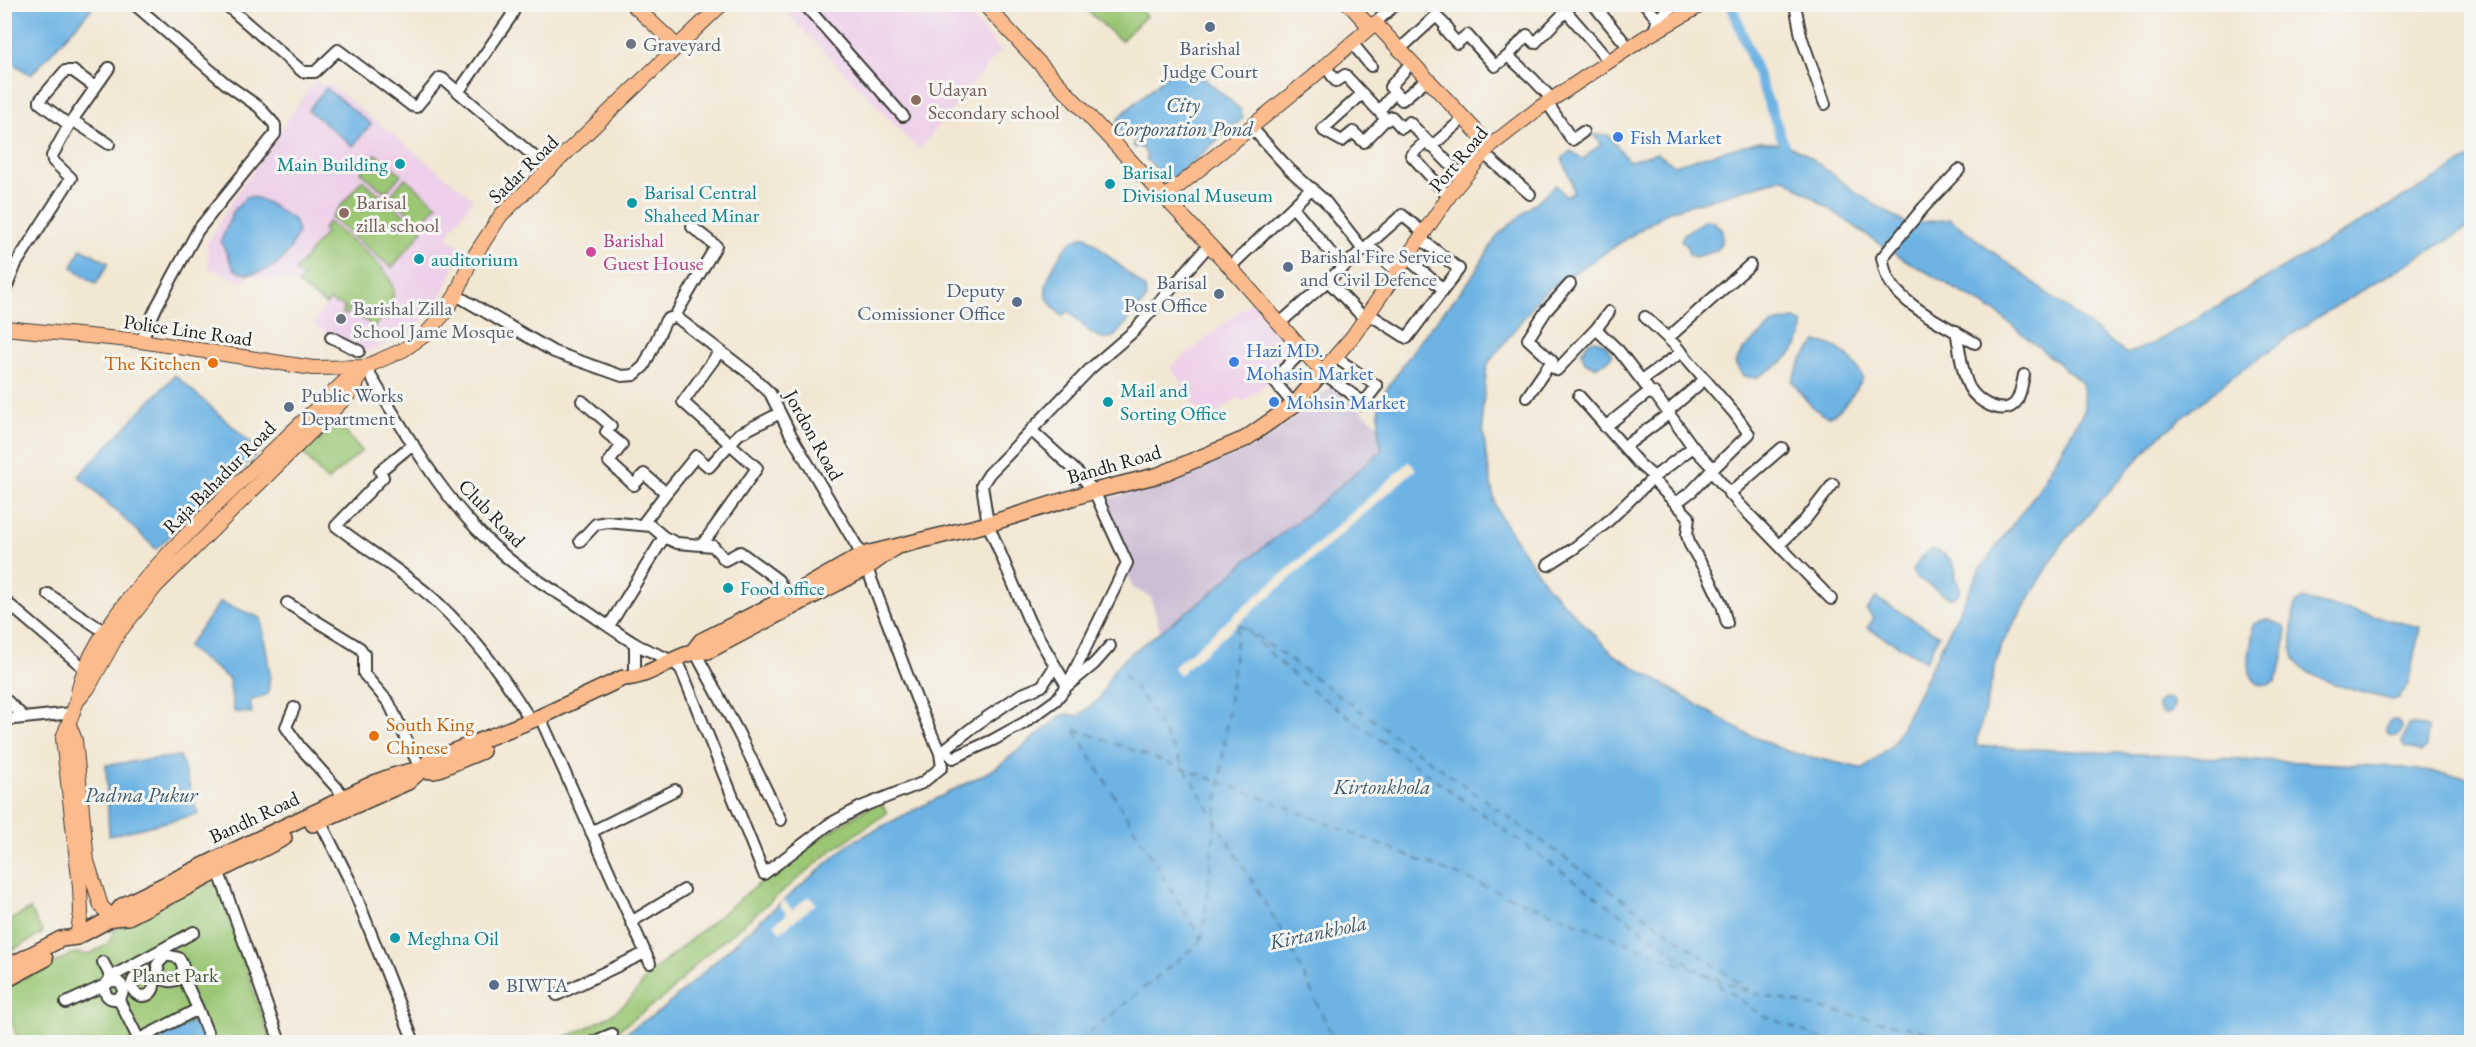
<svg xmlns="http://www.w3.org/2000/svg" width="2476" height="1047" font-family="'EB Garamond',serif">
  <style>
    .built { fill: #edd0e9 }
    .industrial { fill: #ccbed4 }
    .green { fill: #9bc774; stroke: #5c7248; stroke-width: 1.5 }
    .water { fill: #6db4e4; stroke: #446880; stroke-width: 1.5; fill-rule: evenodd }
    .pier { fill: #f2e7d3 }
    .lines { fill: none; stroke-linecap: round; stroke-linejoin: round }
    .canal { stroke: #6db4e4; stroke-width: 10 }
    .ferry { stroke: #3c596c; stroke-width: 1.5; stroke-dasharray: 8 6; stroke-linecap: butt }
    .minor-casing { stroke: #3c3a37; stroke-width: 14 }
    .major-casing { stroke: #3c3a37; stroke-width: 16 }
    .highway-casing { stroke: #3c3a37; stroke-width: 18 }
    .minor { stroke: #fff; stroke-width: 10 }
    .major { stroke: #fbbb8c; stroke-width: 14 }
    .highway { stroke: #fbbb8c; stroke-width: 15 }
    .service-dot { fill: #5c6f8a; stroke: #f6f6f2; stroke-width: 2 }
    .worship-dot { fill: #6b7280; stroke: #f6f6f2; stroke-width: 2 }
    .education-dot { fill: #8d6e63; stroke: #f6f6f2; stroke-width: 2 }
    .shop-dot { fill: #3f7fe0; stroke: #f6f6f2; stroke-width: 2 }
    .culture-dot { fill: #0f9aa8; stroke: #f6f6f2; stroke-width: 2 }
    .hotel-dot { fill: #d1479c; stroke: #f6f6f2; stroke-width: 2 }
    .food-dot { fill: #e8710a; stroke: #f6f6f2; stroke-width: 2 }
    .labels { text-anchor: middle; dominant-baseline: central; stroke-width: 6; stroke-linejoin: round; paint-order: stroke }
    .worship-label { font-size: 20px; fill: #5b616d; stroke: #f6f6f2; text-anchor: start }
    .service-label { font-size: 20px; fill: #4e5e75; stroke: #f6f6f2; text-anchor: start }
    .education-label { font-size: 20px; fill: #785e54; stroke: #f6f6f2; text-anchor: start }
    .shop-label { font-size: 20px; fill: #366cbe; stroke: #f6f6f2; text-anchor: start }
    .street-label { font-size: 20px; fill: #1c1c1c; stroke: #f6f6f2 }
    .culture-label { font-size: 20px; fill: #0d838f; stroke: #f6f6f2; text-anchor: start }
    .hotel-label { font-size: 20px; fill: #b23c85; stroke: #f6f6f2; text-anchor: start }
    .food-label { font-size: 20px; fill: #c56008; stroke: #f6f6f2; text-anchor: end }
    .park-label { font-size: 20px; fill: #48583b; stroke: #f6f6f2 }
    .water-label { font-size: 21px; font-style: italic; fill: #3c596c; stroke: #f6f6f2 }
  </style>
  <rect width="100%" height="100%" fill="#f6f6f2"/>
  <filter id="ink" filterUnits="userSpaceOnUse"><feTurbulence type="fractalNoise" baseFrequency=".0167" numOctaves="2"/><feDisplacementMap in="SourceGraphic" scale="12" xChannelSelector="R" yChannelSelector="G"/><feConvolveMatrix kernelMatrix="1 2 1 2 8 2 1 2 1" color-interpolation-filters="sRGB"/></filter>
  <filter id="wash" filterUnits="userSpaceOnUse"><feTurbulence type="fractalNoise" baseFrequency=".008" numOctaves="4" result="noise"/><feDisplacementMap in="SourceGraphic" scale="24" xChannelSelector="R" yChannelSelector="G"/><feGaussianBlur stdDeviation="1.35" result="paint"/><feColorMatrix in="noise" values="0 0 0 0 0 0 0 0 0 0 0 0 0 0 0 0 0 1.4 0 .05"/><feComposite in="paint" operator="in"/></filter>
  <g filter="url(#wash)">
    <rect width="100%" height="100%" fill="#f2e7d3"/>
    <path class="built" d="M779,5H960L1001,50L919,150Z
      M315,80L322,85H331L474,199L454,225L447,238L465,249L453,269L444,291L431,311L416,327L396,341L366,352L332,336L313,324L326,305L293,281L280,282L250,275L244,283L209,268L207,244L232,201Z
      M1253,301L1299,357L1243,402L1238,397L1208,421L1180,388L1184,384L1170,367Z"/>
    <path class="industrial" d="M1332,386L1395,439L1172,675L1151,597L1133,588L1116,536L1099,498H1110L1181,478L1267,440Z"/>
    <path class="green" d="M1081,5H1135L1146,16L1121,41Z
      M376,154L401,174L388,190H382L361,172Z
      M405,178L437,205L421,223L392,199V194Z
      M362,180L423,230L392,268L331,218Z
      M328,222C345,236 392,267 393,290C395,304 383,317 374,327L350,309L347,315L342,313L345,308L338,303L336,305L330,300L326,305L298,284L303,277L295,271L326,232L323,229Z
      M339,424L362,451L327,481L303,453Z
      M880,801L887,813L835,848L701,959L667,995L612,1034L596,1037L587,1042H553C588,1027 627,1014 645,978C721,914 794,850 880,801Z
      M217,882L271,1042H19L5,1005V988L74,953L89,954L108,944L114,930L190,890Z
      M30,909L43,933L5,954V923Z"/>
    <path class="water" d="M4,5L5,4L95,5L31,75L5,58Z
      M1186,63L1240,109L1243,118L1176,176L1168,180L1146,159L1147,156L1143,149L1138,146L1135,148L1133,145L1135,142L1128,136L1126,138L1116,125L1119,117L1177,67Z
      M326,88L371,124L353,146L308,110Z
      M1593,135H1608L1629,161L1657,153L1674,165L1760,141L1784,144L1803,152L1861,196L1907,224L1950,219L2127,354L2156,342L2471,158V226L2316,318L2231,378L2155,440L2061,545L2000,647L1976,746L2398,767L2471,778V1042H611L663,1009L765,916L852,842L996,768L1061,716L1067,714L1078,716L1099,699L1114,669L1130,654L1208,596L1247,560L1313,509L1382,450L1379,436V400L1421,339L1469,281L1498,235L1556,185L1566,196L1573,192L1572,182L1562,158L1571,151L1583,159L1601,144ZM1784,178L1895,254L1996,312L2082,383L2085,409L2038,490L1980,569L1893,744L1864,769L1786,751L1745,733L1614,655L1546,585L1501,518L1495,504L1486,456L1482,416L1487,365L1543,293L1669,211Z
      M246,197C263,195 279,213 294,219L298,233C294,240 291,249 286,255C276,268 249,281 234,269L221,241L233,212Z
      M1705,220L1713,221L1722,230V241L1716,251L1695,257L1689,254L1686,245L1681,240L1684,234Z
      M1086,236L1145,288L1146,299L1115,336C1098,346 1080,322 1069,311L1062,316C1056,310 1048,303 1046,294C1043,282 1061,251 1069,244C1074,239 1080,237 1086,236Z
      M81,248L109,263L96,284L72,267Z
      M1795,319L1803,324C1804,352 1777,367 1755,378L1743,376L1735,363L1743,350L1774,323Z
      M1595,340L1604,343L1612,355L1608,361L1595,367L1585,362L1581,352L1589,342Z
      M1817,342C1836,342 1856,361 1863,378C1858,387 1840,415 1829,416C1817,416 1798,391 1792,381L1802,359Z
      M175,375L260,451L156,549L79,476Z
      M1932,549C1945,553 1959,563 1955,578L1961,590L1956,596L1949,598L1919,579L1912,572L1920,558Z
      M1876,598L1939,635L1926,661L1867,628L1874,618L1866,610Z
      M2303,599L2420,627L2408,685L2399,698L2391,700C2368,693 2299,680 2293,655C2290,641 2293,622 2294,608L2297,603Z
      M220,602L261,618L270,674L268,694L250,701L252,713L234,712L229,679L187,647Z
      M2262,620H2269L2285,626C2288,642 2282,667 2275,682L2267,685L2257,684C2242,668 2252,648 2253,628L2255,623Z
      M2158 706a8 8 0 1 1 16 0a8 8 0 1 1-16 0Z
      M2386 728a8 8 0 1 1 16 0a8 8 0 1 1-16 0Z
      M2412,724L2428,728L2426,747L2422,752L2404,747L2402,743L2408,725Z
      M180,756L198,814L109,836L106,765Z
      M194,1021L204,1042H154Z"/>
    <path class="pier" d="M1409,462L1416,469L1179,675L1173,667L1308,552Z
      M809,896L816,904L780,932L774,924L787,914L779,904L784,900L792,910Z"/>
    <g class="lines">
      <path class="canal" d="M1731,4L1784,144"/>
      <path class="ferry" d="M1238,623L1302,683L1699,971
        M1244,627L1749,990
        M1124,675L1142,696L1290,945L1335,1042
        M1075,729L1261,797L1752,993L1973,1042
        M1075,731L1202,940
        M1202,940L1238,624
        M1706,975L1761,1015L1831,1042
        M1078,1042L1201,941"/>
    </g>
  </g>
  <g filter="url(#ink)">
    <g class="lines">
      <g class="minor-casing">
        <path id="minor" d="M134,4L225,83L259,107L275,125V134L198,230L157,306L141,341
          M225,4L303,72H315L338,50L412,106L416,107L440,78L443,79L550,170
          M804,4L903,116
          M1593,4L1629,48
          M1645,4L1658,20
          M1795,4L1801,36L1825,104
          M1375,23L1396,4
          M1653,33L1659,17L1677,4
          M1352,43L1371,66
          M1399,50L1436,16L1448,28L1445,30L1457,43L1467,35L1495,66L1508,56L1533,79L1552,99
          M1508,56L1527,35L1535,43L1566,11L1609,61
          M1411,63L1390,87L1402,100L1426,80
          M1325,66L1336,81L1345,75L1387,120L1392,117L1402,128L1409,122L1463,178
          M459,91L510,18L517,4
          M1362,94L1323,129L1324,131L1342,141L1353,132L1364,142L1386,119
          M1547,102L1572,140L1583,132
          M1379,111L1395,92
          M72,120L109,144
          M69,125L40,103V100L65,71H73L95,87
          M1251,127L1290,170L1325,201L1364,251
          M1426,141L1411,155L1449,197
          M1431,147L1464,118
          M1484,154L1530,194
          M1959,170L1923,208L1882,258C1884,263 1884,270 1887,276C1899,305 1949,327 1975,343
          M1293,207L1343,268
          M1369,246L1398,273
          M1408,259L1443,289
          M1230,267L1312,188
          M1328,281L1365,319
          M1570,284L1546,311L1528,339L1552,361L1549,365L1557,370L1596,329
          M4,293L16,264L71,178L53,161L52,156L69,125L109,68
          M1609,312L1596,329L1619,351L1652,394L1654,393L1693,447
          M1369,314L1407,338L1459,269L1421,239
          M675,316L716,246L692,227
          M1645,317L1676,346L1735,414L1749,434L1711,471L1739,504L1831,599
          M1280,323L1402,215L1425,234
          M1956,331C1960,349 1961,371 1969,387C1976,401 2003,418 2016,402C2021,394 2022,384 2024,375
          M331,337L359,351
          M1668,338L1750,265
          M1335,357L1377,386L1362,405
          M365,367C406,433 445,506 505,556C527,575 553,590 577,605C596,617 614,631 634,643C649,653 668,655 681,669L764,874L828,825L861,807L922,783L942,767L940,753L916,698L862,555L791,435L770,393L750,374L675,316L666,320L644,366L634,375L622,376L554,352L456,295
          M1322,372L1364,403
          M1642,380L1682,352
          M1527,397L1549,365
          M582,401L611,426L606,432L622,445L609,462L634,485L644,474L666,493L642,525
          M1294,405L1274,381L1277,376L1303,351
          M1668,411L1705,379
          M1605,427L1650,391
          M1032,431L1078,473L1094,491L1127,563L1067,686
          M413,444L380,471L383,477L336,526C369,551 406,574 436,601C476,639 502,674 531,721
          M1624,447L1670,413
          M1654,477L1693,447L1714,469
          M1652,479L1689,517L1687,535L1690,545L1708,575L1722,605L1727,623
          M666,493L696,456L709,467L739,434L780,413
          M1729,494L1782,448
          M1676,503L1692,491L1711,471
          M580,541L596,524L607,522L651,526L664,537L677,543L713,546L725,560L740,552L778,580L788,597
          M702,545L757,468L683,402L720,351
          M1779,545L1805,520L1833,484
          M1548,565L1573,549L1606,523L1654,477L1639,464L1579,396
          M48,594L105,632
          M4,600L85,669
          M287,603L360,648L364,654V674L389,703L421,770
          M609,626L664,537
          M635,644V678
          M694,650L738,732L781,820
          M1067,686L1029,621L988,524L982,485L989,474L1091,368L1134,331L1209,245
          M4,698L25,718
          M294,708L286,727L300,747L345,797
          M4,720L72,713
          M544,726L650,963
          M945,749L953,758L993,740L1024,723L1056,700L1067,686L1094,664L1110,646
          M940,753L977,724L1020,695L1042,686L1055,666
          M320,821L351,883L414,1042
          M591,832L675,790
          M218,870L280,1042
          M631,922L684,890
          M103,962L113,981
          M182,974C176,983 168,983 160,977L157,965L166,955L179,958L183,966L182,974L198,1009
          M132 985a11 11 0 1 1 22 0a11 11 0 1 1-22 0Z
          M105 990a9 9 0 1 1 18 0a9 9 0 1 1-18 0Z
          M557,995L645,953
          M118,998L139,1040
          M66,1003L105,985L111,977L194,932
          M134,1042L198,1009L211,1042
          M593,1042L612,1034"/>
      </g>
      <g class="major-casing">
        <path id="major" d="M632,4L677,46
          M984,4L1230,267L1322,372L1353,336L1451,193L1490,146L1539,108L1644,38L1703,4
          M1349,4L1370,27
          M1165,197L1309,80L1375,23L1490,146
          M4,328L141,341L313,368L365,367
          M77,701C82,629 190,532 240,482C275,448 310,415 345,381L365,367L403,350L425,335L442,316L456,295L469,264L501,215L722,4
          M69,725L75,740L87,861L101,906L112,918
          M77,937L81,913L80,887L63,738L77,701L88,688L119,632L156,586L354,389L364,368"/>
      </g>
      <g class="highway-casing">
        <path id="highway" d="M694,650L701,641L788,597L862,555L988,524L1094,491L1159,475L1245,439L1295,404L1322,372
          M313,824L408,782L421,770L434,771L482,751
          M112,918L128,917L284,838
          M4,969L61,939L77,937L112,918L122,906C188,873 253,841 320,810C351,795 386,773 421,770L429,761L540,717L623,678C654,678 676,650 708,651L866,568L893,549
          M4,981L45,959"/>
      </g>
      <use href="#minor" class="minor"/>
      <use href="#major" class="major"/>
      <use href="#highway" class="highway"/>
    </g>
  </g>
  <g class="service-dot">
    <circle cx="1210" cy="27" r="6"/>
    <circle cx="1288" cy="267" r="6"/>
    <circle cx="1219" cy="294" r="6"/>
    <circle cx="1017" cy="302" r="6"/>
    <circle cx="289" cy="407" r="6"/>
    <circle cx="494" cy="985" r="6"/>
  </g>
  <g class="worship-dot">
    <circle cx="631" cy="44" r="6"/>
    <circle cx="341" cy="319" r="6"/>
  </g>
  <g class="education-dot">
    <circle cx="916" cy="100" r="6"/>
    <circle cx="344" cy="213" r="6"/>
  </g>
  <g class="shop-dot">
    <circle cx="1618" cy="137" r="6"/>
    <circle cx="1234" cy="362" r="6"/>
    <circle cx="1274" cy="402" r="6"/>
  </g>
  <g class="culture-dot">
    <circle cx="400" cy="164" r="6"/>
    <circle cx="1110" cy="184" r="6"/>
    <circle cx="632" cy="203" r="6"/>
    <circle cx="419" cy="259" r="6"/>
    <circle cx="1108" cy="402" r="6"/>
    <circle cx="728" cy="588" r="6"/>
    <circle cx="395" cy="938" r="6"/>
  </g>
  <circle class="hotel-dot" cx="591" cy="252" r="6"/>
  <g class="food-dot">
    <circle cx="213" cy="363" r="6"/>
    <circle cx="374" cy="736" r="6"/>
  </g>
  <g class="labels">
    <g class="worship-label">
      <text x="643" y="44">Graveyard</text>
      <text x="353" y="308">Barishal Zilla<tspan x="353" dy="23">School Jame Mosque</tspan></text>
    </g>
    <g class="service-label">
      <text x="1210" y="48" text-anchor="middle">Barishal<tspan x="1210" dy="23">Judge Court</tspan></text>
      <text x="1300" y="256">Barishal Fire Service<tspan x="1300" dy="23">and Civil Defence</tspan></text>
      <text x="1207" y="282" text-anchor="end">Barisal<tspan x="1207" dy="23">Post Office</tspan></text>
      <text x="1005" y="290" text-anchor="end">Deputy<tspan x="1005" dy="23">Comissioner Office</tspan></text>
      <text x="301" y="395">Public Works<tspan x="301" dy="23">Department</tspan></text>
      <text x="506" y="985">BIWTA</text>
    </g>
    <g class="education-label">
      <text x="928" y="89">Udayan<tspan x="928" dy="23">Secondary school</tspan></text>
      <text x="356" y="202">Barisal<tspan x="356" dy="23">zilla school</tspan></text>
    </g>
    <g class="shop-label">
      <text x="1630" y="137">Fish Market</text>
      <text x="1246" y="350">Hazi MD.<tspan x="1246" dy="23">Mohasin Market</tspan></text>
      <text x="1286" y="402">Mohsin Market</text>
    </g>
    <g class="street-label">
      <text transform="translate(1458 159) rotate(-50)">Port Road</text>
      <text transform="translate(523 169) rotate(-44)">Sadar Road</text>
      <text transform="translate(188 330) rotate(8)">Police Line Road</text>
      <text transform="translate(814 435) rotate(61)">Jordon Road</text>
      <text transform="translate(1114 464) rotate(-16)">Bandh Road</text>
      <text transform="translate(219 477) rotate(-45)">Raja Bahadur Road</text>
      <text transform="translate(492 513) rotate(46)">Club Road</text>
      <text transform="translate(254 817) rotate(-25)">Bandh Road</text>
    </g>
    <g class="culture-label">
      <text x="388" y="164" text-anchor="end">Main Building</text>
      <text x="1122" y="172">Barisal<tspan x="1122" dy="23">Divisional Museum</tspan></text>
      <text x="644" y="192">Barisal Central<tspan x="644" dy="23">Shaheed Minar</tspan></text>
      <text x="431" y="259">auditorium</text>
      <text x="1120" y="390">Mail and<tspan x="1120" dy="23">Sorting Office</tspan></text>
      <text x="740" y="588">Food office</text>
      <text x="407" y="938">Meghna Oil</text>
    </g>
    <g class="hotel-label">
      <text x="603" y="240">Barishal<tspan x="603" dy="23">Guest House</tspan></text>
    </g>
    <g class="food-label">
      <text x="201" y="363">The Kitchen</text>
      <text x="386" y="724" text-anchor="start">South King<tspan x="386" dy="23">Chinese</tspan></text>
    </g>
    <g class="park-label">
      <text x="175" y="975">Planet Park</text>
    </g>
    <g class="water-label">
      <text x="1183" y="104">City<tspan x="1183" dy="24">Corporation Pond</tspan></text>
      <text x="1382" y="786">Kirtonkhola</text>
      <text x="141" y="794">Padma Pukur</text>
      <text transform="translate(1318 932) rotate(-12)">Kirtankhola</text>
    </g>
  </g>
  <rect width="2476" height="1047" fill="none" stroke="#f6f6f2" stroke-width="24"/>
</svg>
